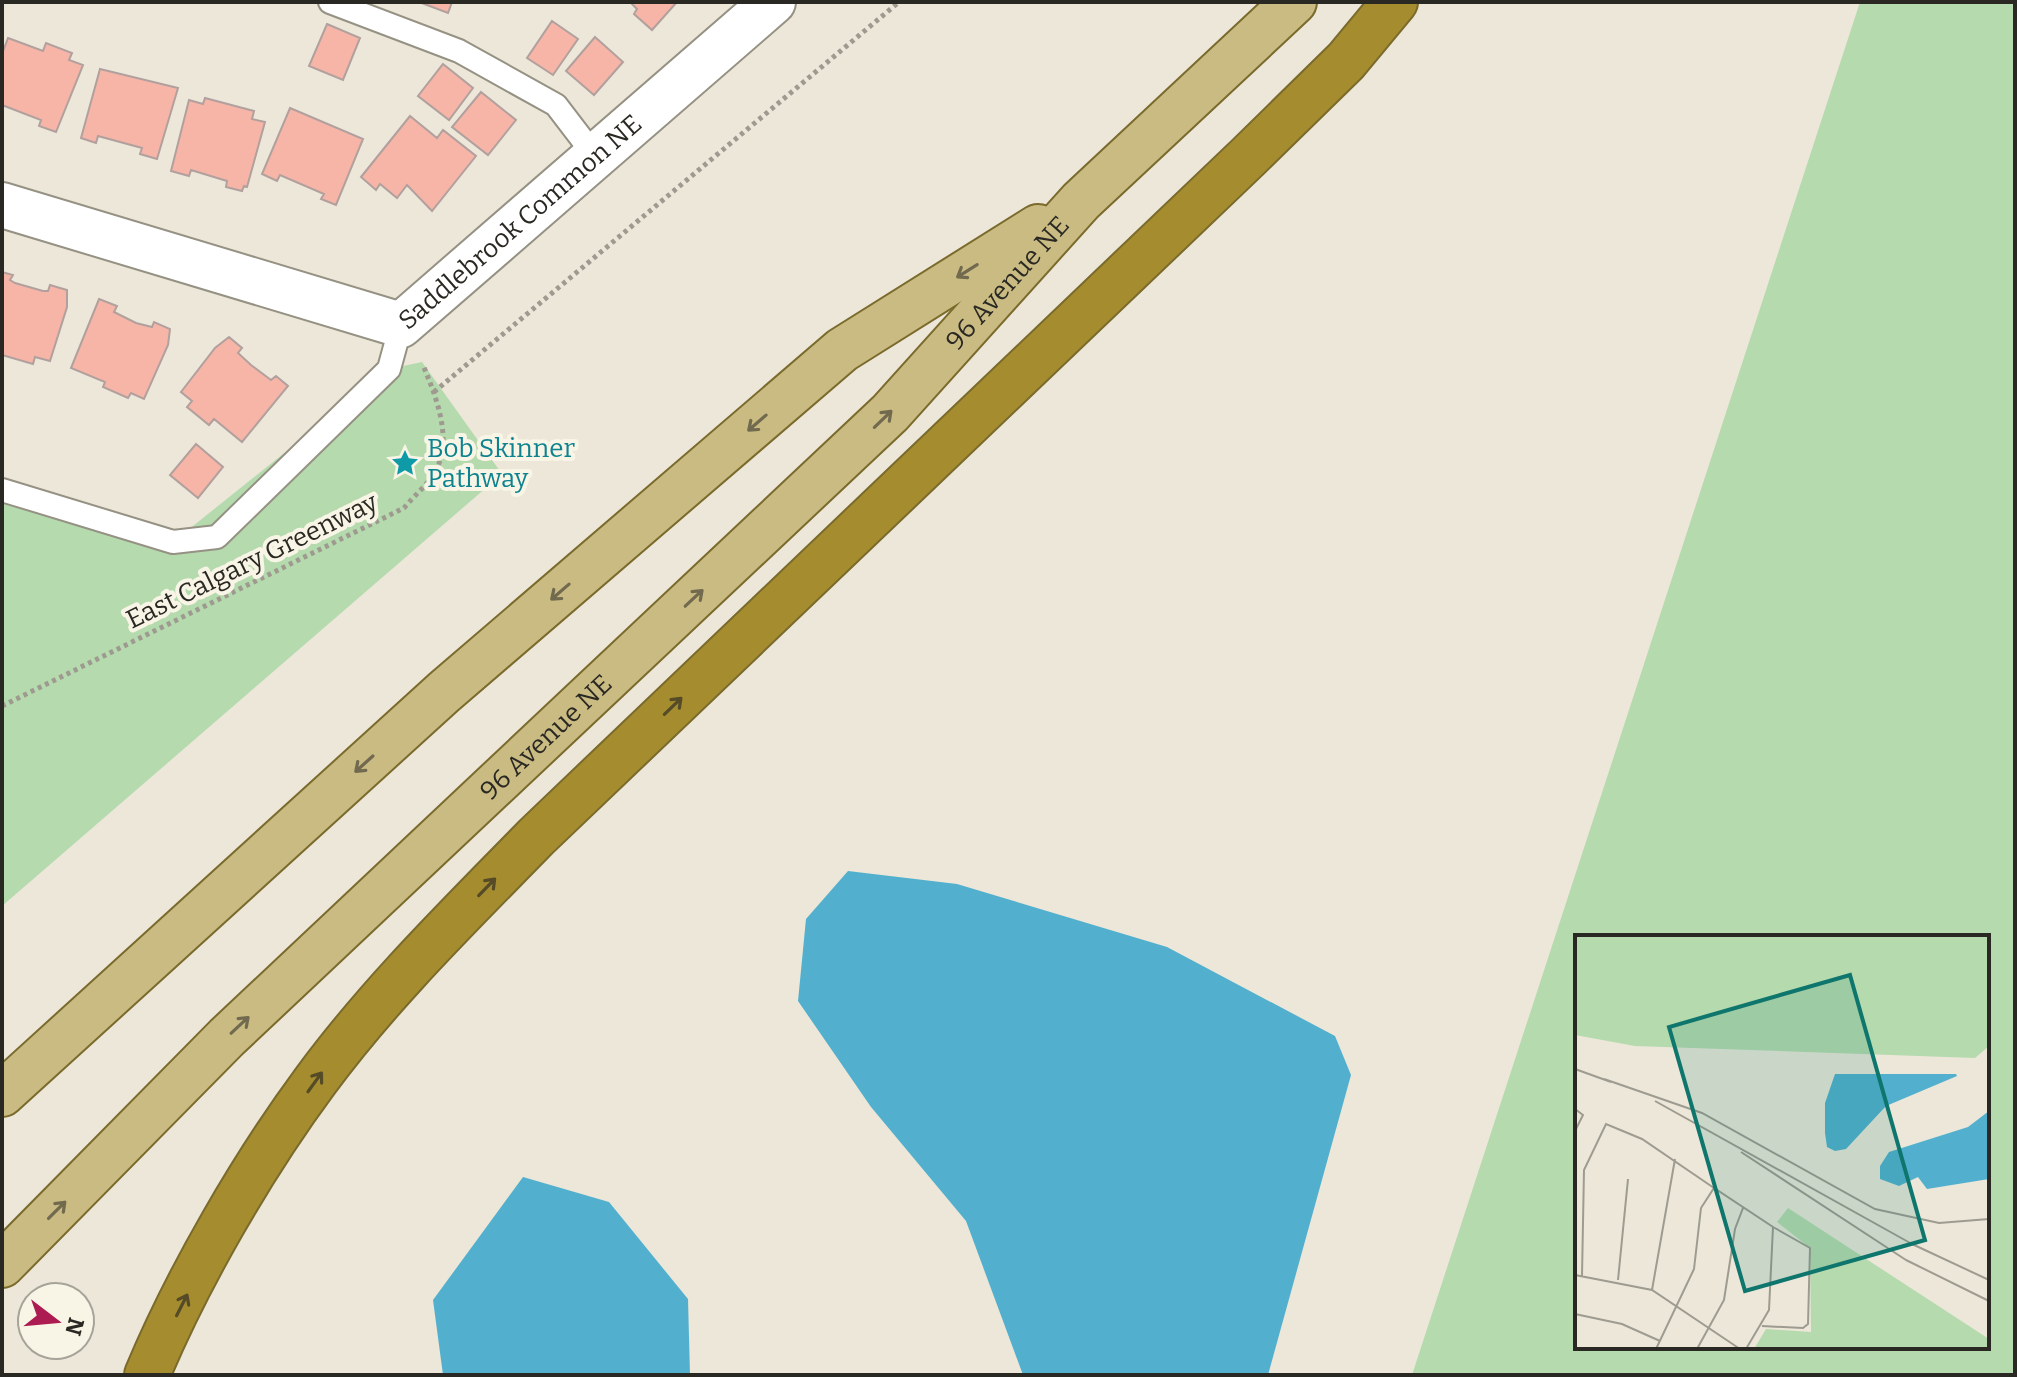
<svg xmlns="http://www.w3.org/2000/svg" width="2017" height="1377" font-family="Bitter,serif">
  <style>
    .green { fill: #b5daae; fill-rule: evenodd }
    .water { fill: #52b0ce }
    .building { fill: #f6b5a7; stroke: #b1a09d; stroke-width: 2 }
    .lines { fill: none; stroke-linecap: round; stroke-linejoin: round }
    .service-casing { stroke: #959183; stroke-width: 26 }
    .minor-casing { stroke: #959183; stroke-width: 48 }
    .primary-casing { stroke: #7a6a2b; stroke-width: 48 }
    .motorway-casing { stroke: #7a6a2b; stroke-width: 48 }
    .path { stroke: #9e9a90; stroke-width: 5; stroke-dasharray: 4 4; stroke-linecap: butt }
    .service { stroke: #fff; stroke-width: 22 }
    .minor { stroke: #fff; stroke-width: 44 }
    .primary { stroke: #c9bb82; stroke-width: 44 }
    .motorway { stroke: #a58d2f; stroke-width: 44 }
    .oneway { stroke: #726a4e }
    .oneway2 { stroke: #554b27 }
    .labels { text-anchor: middle; dominant-baseline: central; stroke-width: 8; stroke-linejoin: round; paint-order: stroke }
    .street-label { font-size: 26px; fill: #2a2823; stroke: #f9f5e6 }
    .culture-label { font-size: 26px; fill: #0d838f; stroke: #f9f5e6; text-anchor: start }
    .inset-road { fill: none; stroke: #9e9b90; stroke-width: 2 }
    .view { fill: #0f766e; fill-opacity: 0.15; stroke: #0f766e; stroke-width: 4 }
    .inset-edge { fill: none; stroke: #2a2823; stroke-width: 4 }
  </style>
  <rect width="100%" height="100%" fill="#ece7d9"/>
  <path class="green" d="M1860,2H2015V1375H1412ZM1577,937H1987V1347H1577Z
    M422,362L502,474L2,906V496L173,542L389,369Z"/>
  <path class="water" d="M848,871L957,884L1167,947L1335,1036L1351,1075L1268,1375H1023L966,1221L871,1107L798,1001L806,919Z
    M523,1177L609,1202L688,1299L690,1375H443L433,1300Z"/>
  <path class="building" d="M419,2H452L448,13Z
    M630,2H677L652,30L634,14L637,9Z
    M552,21L578,39L553,75L527,58Z
    M327,24L360,38L343,80L309,66Z
    M595,37L623,62L594,95L566,71Z
    M8,38L43,51L46,43L72,53L69,60L83,65L56,132L39,126L41,120L2,105V54Z
    M443,64L473,88L449,120L418,96Z
    M100,69L178,88L157,159L140,154L142,148L98,136L96,143L81,138Z
    M481,92L516,120L488,155L452,127Z
    M205,98L254,111L252,119L265,122L247,187L244,186L242,191L226,187L227,181L191,170L189,176L171,171L189,100L203,104Z
    M290,108L363,139L336,205L321,199L324,194L280,175L277,181L262,174Z
    M410,116L437,138L443,130L476,156L432,211L407,185L397,198L380,184L376,190L361,177Z
    M2,272L13,275L10,280L15,283L43,291H48L50,285L67,290V307L50,361L35,357L33,364L2,355Z
    M99,299L117,306L114,312L136,323L152,327L154,322L170,329L168,345L144,399L131,393L128,398L103,387L105,382L71,368Z
    M229,337L242,348L238,353L251,365L271,380L276,376L288,386L242,442L214,419L209,425L187,407L192,401L181,392L215,348Z
    M196,444L223,467L198,498L170,475Z"/>
  <g class="lines">
    <g class="service-casing">
      <path id="service" d="M330,2L459,51L556,105L595,156
        M2,490L173,542L217,537L389,369L401,325"/>
    </g>
    <g class="minor-casing">
      <g id="minor">
        <path id="s1" d="M2,205L401,325L773,2"/>
      </g>
    </g>
    <g class="primary-casing">
      <g id="primary">
        <path d="M2,1094L444,692L842,350L1038,227"/>
        <path id="s2" d="M2,1265L227,1037L890,413L1081,201L1294,2"/>
      </g>
    </g>
    <g class="motorway-casing">
      <path id="motorway" d="M147,1375C188,1277 253,1165 316,1080C381,992 460,915 536,837L1248,157L1346,61L1395,2"/>
    </g>
    <path class="path" d="M434,392L899,2
      M2,706L404,508C413,497 425,487 433,475C455,442 436,397 423,365"/>
    <use href="#service" class="service"/>
    <use href="#minor" class="minor"/>
    <use href="#primary" class="primary"/>
    <use href="#motorway" class="motorway"/>
  </g>
  <defs><path id="oneway-shaft" d="M-6 0H5M1.5-3L5.5 0L1.5 3" fill="none" stroke-width="1.6" stroke-linecap="round" stroke-linejoin="round" transform="scale(2)"/></defs>
  <g class="oneway">
    <use href="#oneway-shaft" transform="translate(967 271) rotate(148)"/>
    <use href="#oneway-shaft" transform="translate(883 419) rotate(-44)"/>
    <use href="#oneway-shaft" transform="translate(757 423) rotate(139)"/>
    <use href="#oneway-shaft" transform="translate(560 592) rotate(139)"/>
    <use href="#oneway-shaft" transform="translate(694 598) rotate(-43)"/>
    <use href="#oneway-shaft" transform="translate(364 764) rotate(138)"/>
    <use href="#oneway-shaft" transform="translate(240 1025) rotate(-43)"/>
    <use href="#oneway-shaft" transform="translate(57 1210) rotate(-45)"/>
  </g>
  <g class="oneway2">
    <use href="#oneway-shaft" transform="translate(673 706) rotate(-44)"/>
    <use href="#oneway-shaft" transform="translate(487 887) rotate(-46)"/>
    <use href="#oneway-shaft" transform="translate(315 1082) rotate(-54)"/>
    <use href="#oneway-shaft" transform="translate(182 1305) rotate(-63)"/>
  </g>
  <defs>
    <g id="sight-bare" transform="scale(2.16)"><path d="M0-6L1.8-2.2L6-1.7L2.9 1.2L3.7 5.4L0 3.3L-3.7 5.4L-2.9 1.2L-6-1.7L-1.8-2.2Z" fill="#0f9aa8" stroke="#f9f5e6" stroke-width="2.5" paint-order="stroke"/></g>
  </defs>
  <g fill-rule="evenodd">
    <use href="#sight-bare" x="405" y="463"/>
  </g>
  <g class="labels">
    <g class="street-label">
      <text stroke="none"><textPath href="#s1" startOffset="574">Saddlebrook Common NE</textPath></text>
      <text stroke="none"><textPath href="#s2" startOffset="1406">96 Avenue NE</textPath></text>
      <text transform="translate(252 561) rotate(-26)">East Calgary Greenway</text>
      <text stroke="none"><textPath href="#s2" startOffset="758">96 Avenue NE</textPath></text>
    </g>
    <g class="culture-label">
      <text x="427" y="448">Bob Skinner<tspan x="427" dy="30">Pathway</tspan></text>
    </g>
  </g>
  <g transform="translate(1575 935)">
    <rect width="414" height="414" fill="#ece7d9"/>
    <path d="M0,0H414V111L400,123L60,111L0,100ZM213,273L414,404V414H179L191,394L236,397L235,313L202,287Z" fill="#b5daae"/>
    <path d="M260,139H381L382,141L311,171L271,214L260,216L252,212L250,198V168ZM414,176V244L352,254L343,242L324,251L305,244V231L314,217L393,192Z" fill="#52b0ce"/>
    <path class="inset-road" d="M0,134L36,147M29,144L127,178L300,274L364,288L414,284M80,166L337,309M0,174L8,180L0,196M166,217L331,325M337,309L414,345M331,325L414,366M0,340L77,355L165,414M7,341L9,235L31,189L67,204L139,253M43,345L53,244M77,355L100,224M0,379L47,389L85,406M187,391L228,393L233,389L235,313L198,292M81,414L119,334L126,273L139,253L198,292L194,375L171,414M122,414L149,365L160,294L168,273"/>
    <path class="view" d="M275,40L350,305L170,356L94,92Z"/>
    <rect width="414" height="414" class="inset-edge"/>
  </g>
  <rect width="2017" height="1377" fill="none" stroke="#2a2823" stroke-width="8"/>
  <g transform="translate(56 1321) rotate(106)"><circle r="38" fill="#f9f5e6" stroke="#a6a398" stroke-width="2"/>
  <path d="M0-6L14 30L0 20L-14 30Z" fill="#ac1b51"/>
  <text y="-12" font-size="22" font-weight="bold" text-anchor="middle" fill="#2a2823">N</text>
  </g>
</svg>
